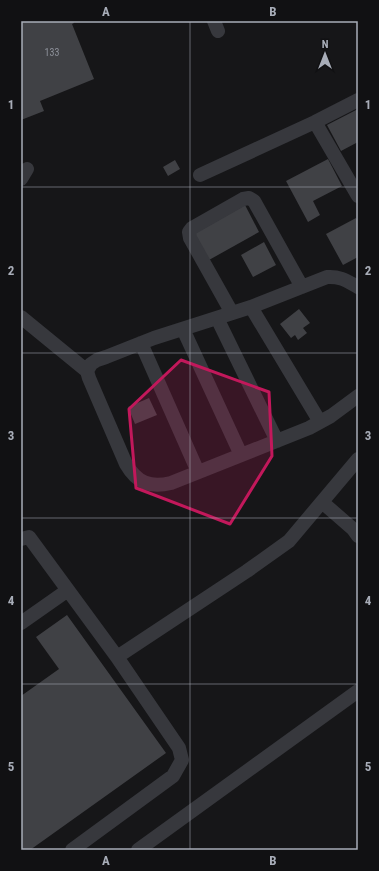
<svg xmlns="http://www.w3.org/2000/svg" width="379" height="871" font-family="'Roboto Condensed',sans-serif">
  <style>
    .building { fill: #404145 }
    .lines { fill: none; stroke-linecap: round; stroke-linejoin: round }
    .minor { stroke: #37383d; stroke-width: 14 }
    .marked { fill: #c2185b; fill-opacity: 0.2; stroke: #c2185b; stroke-width: 3; stroke-linejoin: round }
    .grid { fill: none; stroke: #a8adb8; stroke-width: 1; stroke-opacity: 0.55 }
    .labels { text-anchor: middle; dominant-baseline: central; stroke-width: 3; stroke-linejoin: round; paint-order: stroke }
    .number-label { font-size: 10px; fill: #8e929b }
    .neatline { fill: none; stroke: #a8adb8; stroke-width: 1.5 }
    .grid-label { font-size: 13px; text-anchor: middle; font-weight: bold; fill: #a8adb8 }
  </style>
  <rect width="100%" height="100%" fill="#161618"/>
  <path class="building" d="M21,21H73L74,23L72,24L94,79L40,101L44,111L21,120Z
    M358,109V142L341,151L327,125Z
    M328,159L342,186L313,201L320,215L308,222L286,181Z
    M175,160L180,169L168,176L163,167Z
    M245,205L259,232L209,260L194,234Z
    M356,218L358,221V257L343,265L326,234Z
    M264,242L276,265L253,277L241,255Z
    M299,309L310,323L303,328L307,333L298,340L295,335L291,338L280,324Z
    M149,398L157,415L135,424L128,407Z
    M67,615L166,753L30,850H21V696L59,669L36,637Z"/>
  <g class="lines">
    <path class="minor" d="M214,21L218,31
      M315,122L358,100
      M200,175L315,122L358,196
      M21,179L27,169
      M358,287C347,281 340,276 327,277L251,307L154,338L106,357L97,360L91,364L87,371L89,378L126,464C137,483 150,488 171,483L309,428L331,416L358,396
      M251,307L320,422
      M232,313L190,238L189,232L192,228L243,199L249,198L254,201L302,287
      M21,317L87,371
      M217,318L277,441
      M183,329L241,455
      M141,343L198,472
      M322,502L353,529L358,536
      M21,539L29,537L117,657L247,571L289,541L358,459
      M21,623L68,590
      M72,850L173,776L182,760L179,748L117,657
      M138,850L358,691"/>
  </g>
  <path class="marked" d="M181,360L269,392L272,456L230,524L136,488L129,409Z"/>
  <path class="grid" d="M190,21V850M21,187H358M21,353H358M21,518H358M21,684H358"/>
  <g class="labels">
    <g class="number-label">
      <text x="52" y="52">133</text>
    </g>
  </g>
  <rect width="379" height="871" fill="none" stroke="#111113" stroke-width="44"/>
  <g transform="translate(325 54)" stroke="#111113" stroke-width="3" paint-order="stroke">
  <path d="M0-3L7 15L0 10L-7 15Z" fill="#a8adb8"/>
  <text y="-6" font-size="11" font-weight="bold" text-anchor="middle" fill="#a8adb8">N</text>
  </g>
  <rect x="22" y="22" width="335" height="827" class="neatline"/>
  <g class="grid-label">
    <text x="106" y="16">A</text>
    <text x="273" y="16">B</text>
    <text x="11" y="109">1</text>
    <text x="368" y="109">1</text>
    <text x="11" y="275">2</text>
    <text x="368" y="275">2</text>
    <text x="11" y="440">3</text>
    <text x="368" y="440">3</text>
    <text x="11" y="605">4</text>
    <text x="368" y="605">4</text>
    <text x="11" y="771">5</text>
    <text x="368" y="771">5</text>
    <text x="106" y="865">A</text>
    <text x="273" y="865">B</text>
  </g>
</svg>
